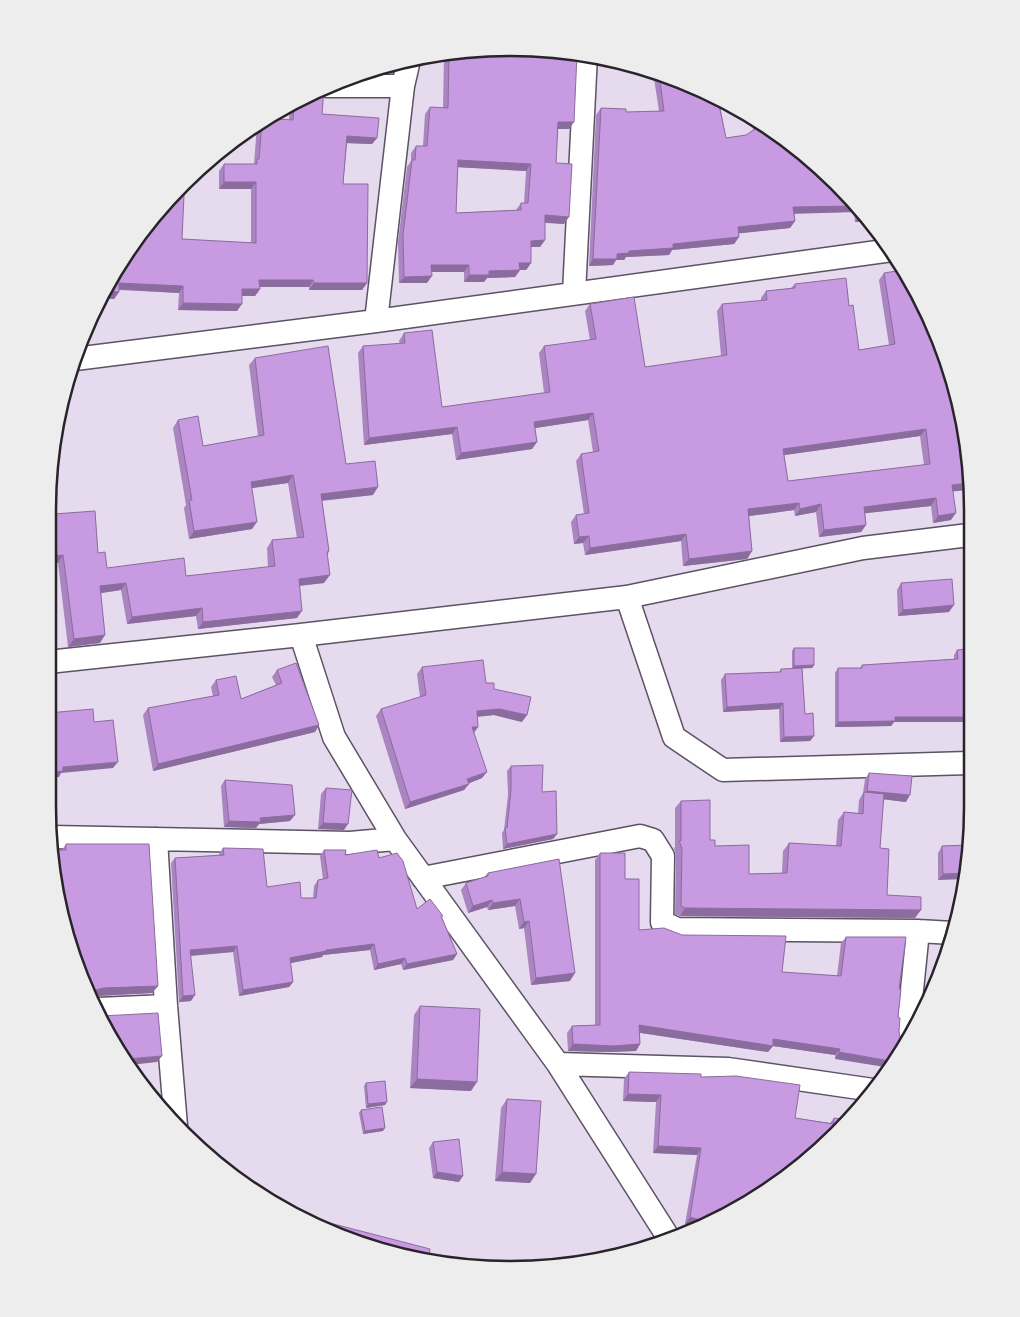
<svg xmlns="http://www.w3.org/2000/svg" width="1020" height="1317" font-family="Inter,sans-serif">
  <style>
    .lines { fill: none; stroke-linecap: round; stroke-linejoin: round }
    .minor-casing { stroke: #5c5263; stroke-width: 25 }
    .minor { stroke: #fff; stroke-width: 22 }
    .wall { fill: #ab84c2; fill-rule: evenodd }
    .shaded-wall { fill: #8b6c9e }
    .building { fill: #c79ae1; stroke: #8b6c9e; fill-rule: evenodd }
    .rim { fill: none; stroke: #29242b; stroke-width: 2.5 }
  </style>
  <rect width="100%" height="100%" fill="#e6daee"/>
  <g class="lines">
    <g class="minor-casing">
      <path id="minor" d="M327,86H403
        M574,293L586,55
        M376,321L403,86L409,60
        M75,359L376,321L892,250
        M627,597L674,737L723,770L969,763
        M301,635L334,737L395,839L558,1064L670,1240
        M48,662L301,635L627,597L863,548L969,535
        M52,837L350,843L395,839
        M156,839L166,1006L176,1126
        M423,878L640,836L653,840L663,856L662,922L677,929L918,931L953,933
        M98,1009L166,1006
        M907,1039L918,931
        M558,1064L728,1069L873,1090"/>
    </g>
    <use href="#minor" class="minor"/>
  </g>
  <path class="wall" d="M510,48L569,129H558L556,163L564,224L545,223V240L540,247H531V263L526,270H520L515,277L487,278L484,282H464V272H431L427,283H399L398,242L407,167L411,161V153L416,146H423L425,114L430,107L443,108L444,54ZM458,167L526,171L524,203H521L516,210L456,213Z
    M598,56H601L616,61L599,62Z
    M653,72L687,83L720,105L726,138L746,135L753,130L752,117L767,126L837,183L868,221L855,222L854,212L794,213L795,221L790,228L739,233V237L734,244L672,250L669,255L626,257L624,260H616L613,265L589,266L596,115L601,108L626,112L659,111Z
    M323,88L322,114L377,138L372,144L347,143L343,184L367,283L362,290H309V287H259L260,289L255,296H242L237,311L178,310L179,293L119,290V292L114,299L100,298L143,229L182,239L251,243V189H219V171L224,164H254L257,125L259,122L266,118L289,120L290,106Z
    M884,273L953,491L951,520L933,523L931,506L865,513L866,525L861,532L819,537L816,512L795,516L794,510L749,516L752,551L747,559L683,566L681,541L585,555L583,543L574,544L571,522L576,515L584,514L576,461L581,454L593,452L588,420L535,428L537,442L532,449L456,460L452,434L364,445L358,353L363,346L400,344L399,341L404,333L442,407L544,393L539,353L544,346L590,340L585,311L590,304L645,367L721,356L717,311L722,304L761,301V298L766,291L791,288L795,284L849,306L859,350L889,345L879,280ZM920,436L924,465L788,481L784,455Z
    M255,358L373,495L322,501L329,551L328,554L324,583L300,586L297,618L198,629L196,616L127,624L121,590L101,593L100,643L68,647L58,563H51L49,521L54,514L98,553L107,568L186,576L268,567L267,548L272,540L297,538L288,483L252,488V529L189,539L184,508L186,505L173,428L178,420L203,446L258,436L249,365Z
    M901,583L949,612L898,616L897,590Z
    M794,648L814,665L812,668H802L805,714L814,736L810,741L780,742L779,709L723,712L721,680L725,674L779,672L781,669H792V651Z
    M969,649V722H894L891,726L835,727V673L838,668H860L862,665L954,659V655L957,650Z
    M422,667L486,683L494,689L522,722L494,715L477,717L478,727L474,733L482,778L469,783L464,790L405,809L376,716L381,709L420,697L417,674Z
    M277,670L319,725L315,732L153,771L143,715L148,708L213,696L211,687L216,680L241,699L276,685L272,677Z
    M511,766L542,792L557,834L553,839L503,849L502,833L504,830L508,795L507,771Z
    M869,773L906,802L883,799L880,848L887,895L915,918L680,916L675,914L676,856L674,848L675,847V808L681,801L715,846L749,874L782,873L783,851L789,843L836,846L838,820L844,812L858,813L859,800L863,793L865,779Z
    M225,780L290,821L259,824L256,828L224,827L221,786Z
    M326,788L344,830L318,829L321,794Z
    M66,844L158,986L152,993L97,996L62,850Z
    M968,845L938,880V853L942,846Z
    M223,848L267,887L301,898H313L314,886L318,880L323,879L320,856L324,850L345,855L379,858L417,909L442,917L457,954L453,960L403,970L401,964L374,970L370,950L323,955L322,957L290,963L293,982L289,987L239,996L233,952L191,956V1001L179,1002L171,863L175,858L219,855V854Z
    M600,853L625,879L639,930L682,935L782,972L837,976L841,943L846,937L899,989L835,1059V1055L773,1046L768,1052L640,1033V1044L636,1051L608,1052L568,1051L567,1033L572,1026L595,1025V860Z
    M559,859L570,981L531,985L524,928L519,929L515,906L488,910L487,907L468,913L461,890L466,883L484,877L488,873Z
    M420,1006L471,1091L410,1088L414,1015Z
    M629,1072L701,1077L795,1118L830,1123L834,1118L848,1120L767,1192L692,1228L693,1225L685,1224L697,1155L653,1153L656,1102L623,1101L624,1079Z
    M366,1083L385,1105L366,1108L364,1086Z
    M507,1099L530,1183L495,1181L501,1108Z
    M361,1110L383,1131L363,1134L359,1113Z
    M433,1142L459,1182L433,1178L429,1148Z"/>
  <path class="shaded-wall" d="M602,57L616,61L599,62Z
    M388,66H397L393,73H365Z
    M718,99L727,104L714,106Z
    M558,122H574L569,129H553Z
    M347,136L377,138L372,144L343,143Z
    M458,160L531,164L526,171L454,167Z
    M224,182H256L251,189H219Z
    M856,206L857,208L854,212L789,214L793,207Z
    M545,215L569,217L564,224L540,222Z
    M859,215H863L868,221L855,222Z
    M795,221L790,228L734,234L738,227Z
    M739,237L734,244L672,250L669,255L626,257L624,260H616L613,265L589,266L593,259L629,251L673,244Z
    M545,240L540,247H526L531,241Z
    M519,263H531L526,270H514Z
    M431,265H469L464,272H426Z
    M520,270L515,277L487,278L484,282H464L469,275L489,271Z
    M432,276L427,283H399L404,277Z
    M259,280H313L309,287H254Z
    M119,283L183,286L179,293L114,289Z
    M314,283H367L362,290H309Z
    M242,289H260L255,296H237Z
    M104,291L119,292L114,299L100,298Z
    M183,303L242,304L237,311L178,310Z
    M593,413L588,420L529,429L534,422Z
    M457,427L452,434L364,445L369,438Z
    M926,429L920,436L778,456L783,449Z
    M537,442L532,449L456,460L461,453Z
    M293,475L288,483L245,489L251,482Z
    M969,483V490L947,492L952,485Z
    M378,487L373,495L316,501L321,494Z
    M936,498L931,506L859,514L864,507Z
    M799,503L794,510L743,517L748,509Z
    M821,504L816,512L795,516L800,509Z
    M956,513L951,520L933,523L938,516Z
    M257,522L252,529L189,539L194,531Z
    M866,525L861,532L819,537L824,530Z
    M686,534L681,541L585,555L590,548Z
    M589,536L583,543L574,544L579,537Z
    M752,551L747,559L683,566L689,559Z
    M63,555L58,563H51L57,556Z
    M330,575L324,583L294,586L299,579Z
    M126,583L121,590L95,594L100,586Z
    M954,605L949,612L898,616L903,610Z
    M202,608L196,616L127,624L132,617Z
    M302,611L297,618L198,629L203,622Z
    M105,635L100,643L68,647L74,639Z
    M814,665L812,668L792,669L794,666Z
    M783,703L779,709L723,712L727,707Z
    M499,709L527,715L522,722L494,715L472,717L477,711Z
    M895,717H969V722H894L891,726L835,727L838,722Z
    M319,725L315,732L153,771L158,764Z
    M472,727H478L473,733Z
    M814,736L810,741L780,742L784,737Z
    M118,762L113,768L61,773L59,777L48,778V773L63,767Z
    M487,772L482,778L465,785L469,784L464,790L405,809L410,802Z
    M867,791L910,795L906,802L864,797V796Z
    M295,815L290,821L259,824L256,828L224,827L229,821Z
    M323,823L348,824L344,830L318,829Z
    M557,834L553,839L503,849L507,844Z
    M967,873L966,879L938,880L943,874Z
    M520,899L515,906L488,910L493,903Z
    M492,900L487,907L468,913L473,906Z
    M685,908L921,910L915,918L680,916Z
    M529,921L524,928L519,929L524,922Z
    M374,944L370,950L323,955L322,957L286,964L290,958L326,950Z
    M237,946L233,952L186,956L190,950Z
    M457,954L453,960L403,970L407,964Z
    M405,958L401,964L374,970L378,964Z
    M575,973L570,981L531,985L536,978Z
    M293,982L289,987L239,996L243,990Z
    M158,986L152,993L97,996L93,998L92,995L96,990L103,988Z
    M195,995L191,1001L179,1002L183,996Z
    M639,1025L773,1039L840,1049L835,1055L773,1046L768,1052L635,1032Z
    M573,1044H640L636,1051L608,1052L568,1051Z
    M839,1052L896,1062L891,1068L835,1059Z
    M162,1056L157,1062L130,1065L126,1059Z
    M417,1079L477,1082L471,1091L410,1088Z
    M628,1094L661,1095L656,1102L623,1101Z
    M387,1102L385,1105L366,1108L368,1104Z
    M385,1128L383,1131L363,1134L365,1131Z
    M658,1146L701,1148L697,1155L653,1153Z
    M437,1172L463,1176L459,1182L433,1178Z
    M502,1172L536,1174L530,1183L495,1181Z
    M690,1217L697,1219L693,1225L685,1224Z"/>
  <path class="building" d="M510,48L577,54L574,122H558L556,163L572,164L569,217L545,215V240L531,241V263H519L520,270L489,271V275H469V265H431L432,276L404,277L403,235L412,160H415L416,146H427L430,107L448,108L449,54ZM458,160L531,164L528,203H521V210L456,213Z
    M398,63L397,66H388Z
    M659,74L687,83L718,100L726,138L746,135L758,127V120L767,126L837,183L856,206L793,207L795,221L738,227L739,237L673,244V248L629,251V253L617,254V259H593L601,108L626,109V112L664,111Z
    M323,88L324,89L322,114L379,118L377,138L347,136L343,184H368L367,283H314L313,280H259L260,289H242V304L183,303V286L119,283V292L104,291L143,229L180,194L184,195L182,239L256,243V182H224V164H257V159H259L262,121L266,118L293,120L294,104Z
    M859,210L863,215H859Z
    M903,270L948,361L969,450V483L952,485L956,513L938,516L936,498L864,507L866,525L824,530L821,504L800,509L799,503L748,509L752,551L689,559L686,534L590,548L589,536L579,537L576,515L589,513L581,454L599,451L593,413L534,422L537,442L461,453L457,427L369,438L363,346L405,343L404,333L432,330L442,407L550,392L544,346L596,339L590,304L634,297L645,367L727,355L722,304L767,300L766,291L795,288V284L846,278L849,306L853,305L859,350L895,344L884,273ZM926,429L930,464L788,481L783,449Z
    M328,346L346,464L375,461L378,487L321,494L329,551L327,552L330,575L299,579L302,611L203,622L202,608L132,617L126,583L100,586L105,635L74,639L63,555L57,556L54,514L95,511L98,553L105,552L107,568L184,558L186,576L275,566L272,540L304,537L293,475L251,482L257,522L194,531L189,500H192L178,420L198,416L203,446L264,435L255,358Z
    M952,579L954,605L903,610L901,583Z
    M794,648H814V665L794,666Z
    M969,649V717H895V721L838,722V668H862V665L958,659L957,650Z
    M483,660L486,683H494V689L531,697L527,715L499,709L477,711L478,727H472L487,772L467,779L469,784L410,802L381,709L426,695L422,667Z
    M296,663L319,725L158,764L148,708L219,695L216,680L236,676L241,699L282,683L277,670Z
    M802,668L805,714L813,713L814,736L784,737L783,703L727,707L725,674L781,672V669Z
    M93,709L94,722L113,720L118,762L63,767V771L48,773V713Z
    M543,765L542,792L556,791L557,834L507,844L505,828H507L511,790V766Z
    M869,773L912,776L910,795L867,791Z
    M225,780L292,785L295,815L260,818L261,822L229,821Z
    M326,788L352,790L348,824L323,823Z
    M864,792L884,794L880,848L889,849L887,895L921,897V910L685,908L681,906L682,848L679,841H681V801L710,800V840H715V846L749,845V874L787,873L789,843L841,846L844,812L863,814Z
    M66,844H149L158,986L103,988L96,990L92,996L63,927L53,850H66Z
    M968,845V868L967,873L943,874L942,846Z
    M223,848L263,849L267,887L300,882L301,898H316L318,880L328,878L324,850H346L345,855L377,850L379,858L397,853L403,861L417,909L430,899L443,916H441L457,954L407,964L405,958L378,964L374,944L326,950V951L290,958L293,982L243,990L237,946L190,950L195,995L183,996L175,858L224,855Z
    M600,853H625V879H639V930L664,928L682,935L786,936L782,972L841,976L846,937H906L899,989H901L898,1017L900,1018L899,1031L900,1038L905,1043L896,1062L839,1052L840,1049L773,1039V1046L639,1025L640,1044L613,1046L573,1044L572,1026L600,1025Z
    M559,859L575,973L536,978L529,921L524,922L520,899L493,903L492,900L473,906L466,883L488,876V873Z
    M420,1006L480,1009L477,1082L417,1079Z
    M158,1013L162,1056L126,1059L110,1038L102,1019L101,1016Z
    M629,1072L701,1074V1077L736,1076L800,1085L795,1118L833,1124L834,1118L848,1120L837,1134L767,1192L697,1226V1219L690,1217L701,1148L658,1146L661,1095L628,1094Z
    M385,1081L387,1102L368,1104L366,1083Z
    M507,1099L541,1101L536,1174L502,1172Z
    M162,1107H166L167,1113Z
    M382,1107L385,1128L365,1131L361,1110Z
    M459,1139L463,1176L437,1172L433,1142Z
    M322,1221L430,1249L428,1261H419L321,1224Z"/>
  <path d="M0 0H1020V1317H0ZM510 56H510A454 454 0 0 1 964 510V807A454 454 0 0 1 510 1261H510A454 454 0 0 1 56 807V510A454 454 0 0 1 510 56Z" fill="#eeedee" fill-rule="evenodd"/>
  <path class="rim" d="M510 56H510A454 454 0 0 1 964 510V807A454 454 0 0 1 510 1261H510A454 454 0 0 1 56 807V510A454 454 0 0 1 510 56Z"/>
</svg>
